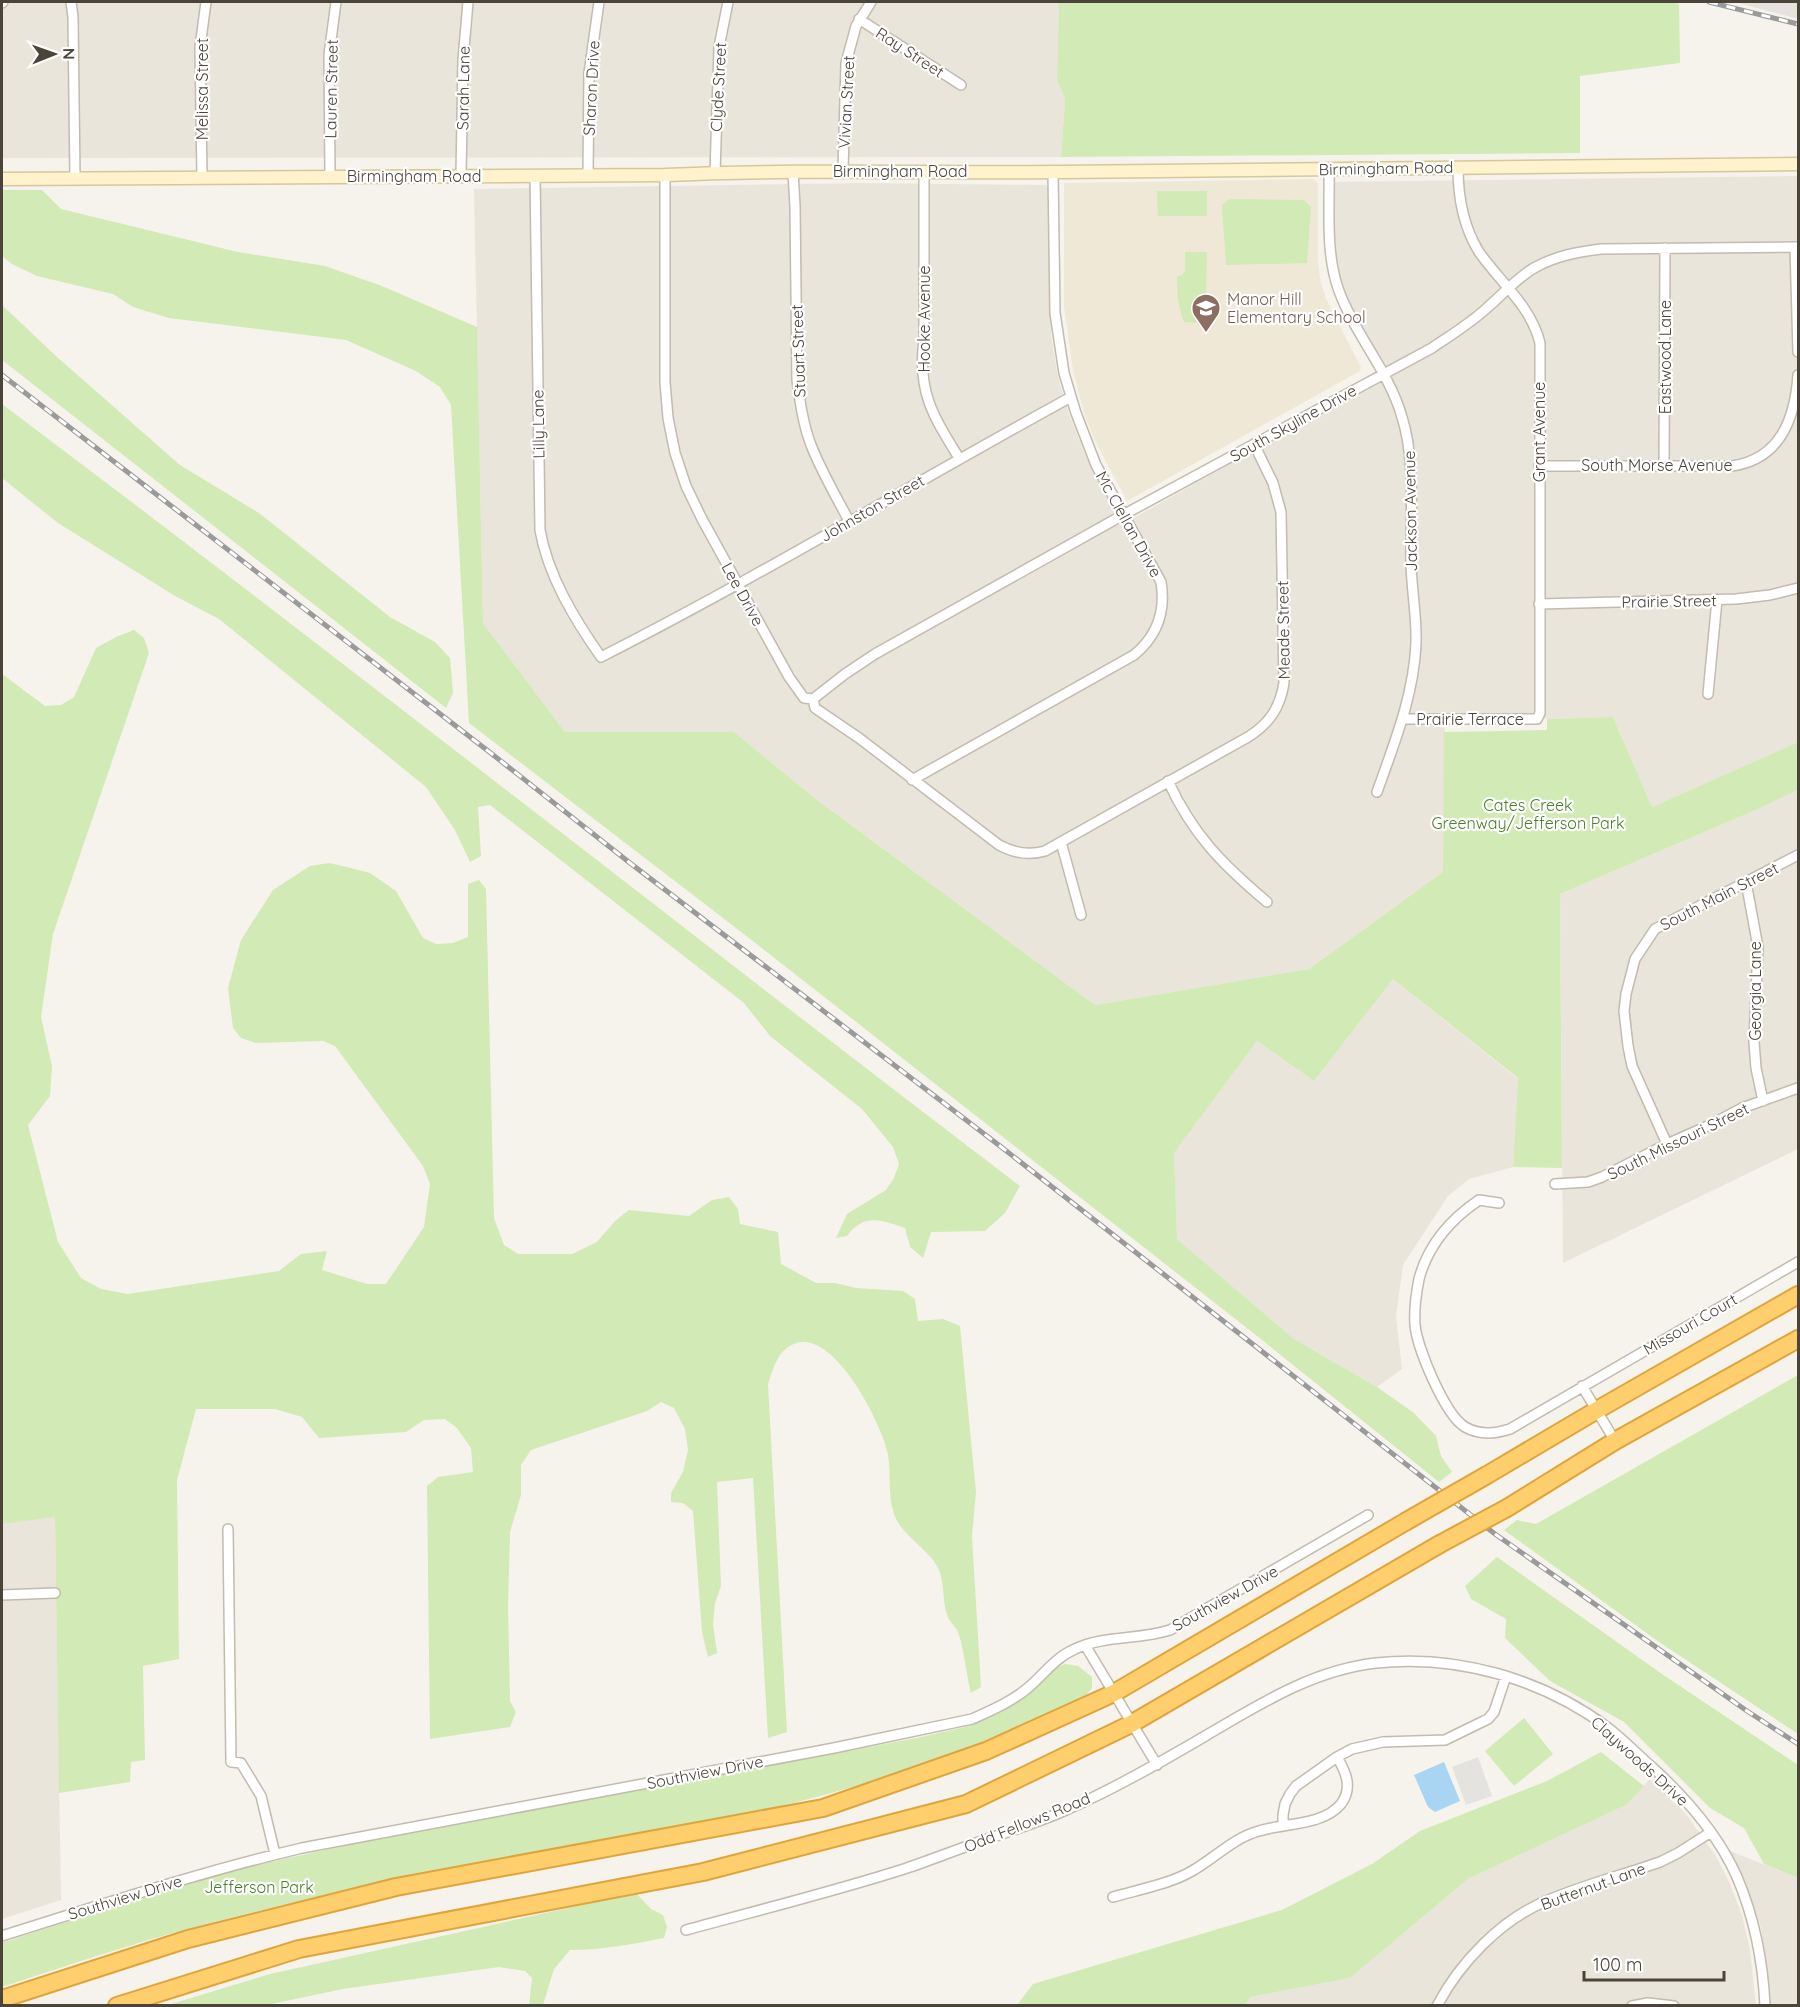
<svg xmlns="http://www.w3.org/2000/svg" width="1800" height="2007" font-family="Quicksand,sans-serif">
  <style>
    .residential { fill: #eae5da }
    .industrial { fill: #e6e2dd }
    .education { fill: #efe8d6 }
    .green { fill: #d2eab5 }
    .parking { fill: #e5e3e0 }
    .water { fill: #a9d4f2 }
    .lines { fill: none; stroke-linecap: round; stroke-linejoin: round }
    .street-casing { stroke: #c2bbae; stroke-width: 12 }
    .secondary-casing { stroke: #d6c79b; stroke-width: 15 }
    .highway-casing { stroke: #e0a43c; stroke-width: 20 }
    .street { stroke: #fff; stroke-width: 9 }
    .secondary { stroke: #fff3cd; stroke-width: 12 }
    .highway { stroke: #ffcf6e; stroke-width: 16 }
    .rail-casing { stroke: #9a9a9a; stroke-width: 5 }
    .rail { stroke: #fff; stroke-width: 3; stroke-dasharray: 9; stroke-linecap: butt }
    .highway-bridge-casing { stroke: #e0a43c; stroke-width: 20; stroke-linecap: butt }
    .highway-bridge { stroke: #ffcf6e; stroke-width: 16 }
    .labels { text-anchor: middle; dominant-baseline: central; stroke-width: 4.5; stroke-linejoin: round; paint-order: stroke }
    .street-label { font-size: 16px; fill: #4b4439; stroke: #fff }
    .education-label { font-size: 16px; fill: #785e54; stroke: #fff; text-anchor: start }
    .park-label { font-size: 16px; fill: #4a7f2a; stroke: #fff }
  </style>
  <rect width="100%" height="100%" fill="#f6f3ec"/>
  <path class="residential" d="M2,2H1059L1057,80L1065,99L1061,157L2,158Z
    M1798,176V742L1652,807L1613,717L1547,719L1529,714L1445,716L1443,872L1309,969L1095,1005L817,800L734,732H565L483,623L474,189L858,183L1046,185L1049,190L1051,335L1058,377L1070,417L1087,459L1123,524L1388,375L1344,297L1335,263L1332,182Z
    M1798,790V1149L1563,1263L1560,894L1758,809Z
    M1393,979L1518,1079L1513,1167L1469,1179L1448,1196L1403,1265L1396,1316L1402,1369L1377,1387L1294,1339L1177,1239L1174,1153L1257,1041L1314,1081Z
    M55,1516L61,1900L2,1919V1524Z
    M1650,1779L1686,1814L1716,1856L1730,1884L1742,1915L1750,1950L1756,2006H1246L1250,1997L1350,1978L1468,1879L1626,1805Z
    M1730,1851L1798,1878V2005H1771L1761,1928L1744,1880Z"/>
  <path class="industrial" d="M1735,2H1798V19Z"/>
  <path class="education" d="M1313,179L1318,184V259L1320,279L1326,299L1361,367L1360,371L1127,501L1094,439L1084,413L1073,370L1064,307V183Z"/>
  <path class="green" d="M1059,2H1671L1679,4L1680,63L1580,76V153L1061,157L1065,99L1057,80Z
    M2,190H42L61,209L238,252L325,266L382,286L477,327L483,623L565,732H734L817,800L1095,1005L1309,969L1443,872L1444,732L1547,730V719L1613,717L1652,807L1798,742V790L1758,809L1560,894L1562,1168L1513,1167L1518,1078L1393,979L1314,1081L1257,1041L1174,1153L1177,1239L1294,1339L1377,1387L1414,1413L1436,1436L1441,1456L1452,1472L1439,1482L1252,1332L749,938L469,723L451,405L440,387L416,371L346,340L169,318L133,307L113,294L37,276L12,264L2,256Z
    M1157,191H1207V216H1158Z
    M1230,199L1304,200L1311,207L1307,263L1226,265L1222,205Z
    M1185,252H1207L1206,299L1196,300L1203,310L1198,323L1184,322C1178,306 1177,293 1177,276L1182,275L1185,271Z
    M2,305L57,357L180,465L259,513L390,617L435,642L450,658L453,693L446,708L2,360Z
    M2,404C344,661 680,927 1020,1186L1005,1213L985,1231L931,1232L923,1258L910,1247L905,1228C881,1220 864,1213 847,1236L836,1238L847,1214L886,1190L894,1178L899,1164L893,1147L862,1109L770,1036L744,1003L490,805L478,807L481,856L470,862L455,830L426,787L219,619L175,596L58,523L2,478Z
    M134,630L144,638L149,653L53,934L41,1017L52,1066L50,1096L28,1125L58,1242L81,1278L101,1289L128,1294L279,1271L301,1254L327,1251L322,1270L367,1284H386L424,1227L430,1184L423,1166L335,1046L323,1041L256,1043L241,1038L233,1028L228,988L241,940L273,890L310,866L329,863L347,867L370,873L396,891L423,938L436,944L453,943L468,937V884L479,880L486,889L494,1218L504,1245L518,1254H572L597,1242L615,1221L629,1210L689,1216L712,1200L729,1197L738,1209L740,1224L778,1232L781,1264L816,1283H835L856,1288L903,1291L915,1299L918,1321L943,1319L960,1326L976,1492L972,1536L981,1687L971,1693C967,1678 963,1642 957,1630C954,1625 949,1621 947,1615C942,1600 945,1580 937,1566C925,1546 902,1536 894,1514C887,1494 892,1470 887,1450C880,1421 828,1316 787,1348C776,1356 772,1372 768,1384L787,1732L768,1738L753,1478L717,1482L721,1586L715,1603L713,1624L717,1653L708,1657L702,1632L693,1511L683,1503L671,1502V1493L683,1472L688,1450L685,1429L674,1408L661,1402L647,1411L531,1450L521,1465V1495L510,1532L508,1607L510,1701L516,1712L510,1727L430,1739L427,1486L438,1477L473,1472L471,1448L457,1428L445,1419L424,1420L406,1432L319,1438L302,1417L275,1409H196L177,1480L179,1659L143,1666L145,1760L131,1762L130,1782L59,1793L55,1517L2,1524V674L45,706L61,705L74,697L96,648L116,637Z
    M1798,1375V1734L1659,1642L1504,1530L1517,1520L1536,1524Z
    M1497,1557L1662,1674L1798,1765V1878L1764,1864L1744,1828L1710,1808L1624,1722L1550,1681L1505,1638L1506,1619L1471,1599L1465,1586Z
    M1065,1664L1078,1666L1092,1677V1688L1086,1695C1057,1711 1026,1725 995,1737C921,1768 846,1791 768,1809C583,1846 396,1875 214,1922C142,1940 72,1964 2,1987V1943L189,1882L250,1866L363,1842L917,1738L965,1727L1003,1710L1036,1687L1058,1667Z
    M1524,1718L1553,1754L1514,1786L1485,1751Z
    M1601,1752L1644,1786L1626,1805L1468,1879L1350,1978L1250,1997L1246,2005H1017L1033,1984L1282,1910L1372,1864L1420,1831L1547,1781Z
    M636,1893L651,1909L663,1915L667,1927L664,1938C632,1944 603,1950 570,1950L554,1969L543,2005H529L532,1978L525,1971L499,1967L343,1989L267,2005H168L270,1974Z"/>
  <path class="parking" d="M1478,1757L1492,1796L1466,1805L1452,1767Z"/>
  <path class="water" d="M1444,1762L1460,1801L1435,1812L1428,1807L1414,1775Z"/>
  <g class="lines">
    <g class="street-casing">
      <path id="street" d="M71,2L73,17L75,179
        M2,3L3,2
        M859,19L961,85
        M1329,169C1330,209 1325,253 1339,291C1355,335 1389,371 1402,417C1415,459 1411,508 1411,552C1410,583 1417,613 1416,643C1414,695 1394,744 1377,792
        M843,171L846,63L856,26L871,2
        M924,171V340C917,391 933,416 959,458
        M793,172L795,206L797,380C800,402 803,424 811,445C821,471 836,496 849,521
        M715,173L719,47L728,2
        M461,175L463,60L468,2
        M535,175L540,530C548,576 575,620 601,657C760,576 914,483 1071,397
        M588,175L589,73L599,2
        M665,175V382L668,418L675,453L686,486L702,519L789,677L804,698L813,699
        M330,176L329,55L336,2
        M202,178L200,47L206,2
        M1795,247L1798,352
        M1539,466H1732C1780,459 1795,419 1798,375
        M1664,466L1665,248
        M1539,604L1736,599L1770,595L1798,588
        M1708,694L1717,600
        M813,699L845,674L875,654L1123,515L1432,348C1451,335 1471,323 1488,307C1503,294 1517,278 1534,268C1555,256 1577,252 1601,249L1798,247
        M813,699L815,708L859,738L999,845C1014,853 1028,856 1045,851L1248,737C1269,724 1280,708 1284,683L1281,512L1273,483L1254,444
        M1402,719H1537L1540,713V343C1531,306 1500,282 1479,252C1463,226 1458,197 1458,168
        M912,780L1134,655C1157,636 1166,612 1161,582L1096,465L1076,413L1064,373L1055,313L1053,172
        M1168,781C1193,835 1222,864 1267,902
        M1061,842L1081,915
        M1746,882L1758,947L1754,1042L1756,1068L1763,1101
        M1667,1144L1632,1066L1628,1046L1624,1011L1626,994L1635,959L1655,929L1798,855
        M1555,1184L1588,1182L1602,1177L1667,1144L1712,1124L1742,1108L1798,1088
        M1499,1203L1479,1200C1451,1219 1428,1245 1419,1279C1416,1294 1414,1310 1415,1325C1417,1348 1445,1415 1465,1427C1479,1435 1495,1434 1510,1429L1798,1262
        M1582,1386L1615,1441
        M228,1529L231,1762L241,1763L261,1796L275,1854
        M2,1595L55,1593
        M1085,1645L1157,1765
        M1283,1826V1815L1285,1804L1290,1794L1296,1786L1337,1757L1352,1749L1383,1742L1445,1740L1488,1719L1494,1712L1506,1676
        M1113,1897C1137,1890 1170,1884 1192,1871C1215,1858 1233,1838 1259,1831C1283,1823 1323,1826 1341,1804C1353,1788 1346,1772 1337,1757
        M686,1930C759,1910 832,1892 904,1869C931,1860 958,1849 985,1840C1012,1830 1040,1822 1066,1810C1114,1789 1161,1762 1207,1735C1260,1704 1313,1670 1376,1663C1457,1654 1542,1679 1607,1727C1623,1739 1637,1754 1652,1767C1686,1798 1718,1834 1737,1877C1754,1917 1763,1961 1765,2006
        M2,1936C101,1905 200,1872 302,1848L834,1748L972,1719C992,1710 1013,1701 1029,1687C1044,1674 1056,1657 1075,1649C1105,1635 1139,1640 1170,1630L1368,1515
        M1437,2006C1460,1962 1501,1920 1546,1901C1583,1885 1623,1875 1660,1862L1678,1853L1711,1832
        M1632,2006L1648,2003L1674,2006"/>
    </g>
    <g class="secondary-casing">
      <path id="secondary" d="M2,179L665,175C796,169 927,173 1058,172C1305,170 1552,167 1798,164"/>
    </g>
    <g class="highway-casing">
      <path id="highway" d="M1487,1475L1597,1410L1798,1295
        M1507,1508L1615,1441L1798,1339
        M2,1999L188,1939L396,1887L823,1808L986,1751L1114,1693L1405,1522
        M117,2006L299,1949L703,1872L966,1804L1131,1724L1440,1544"/>
    </g>
    <use href="#street" class="street"/>
    <use href="#secondary" class="secondary"/>
    <use href="#highway" class="highway"/>
    <g class="rail-casing">
      <path id="rail" d="M1709,2L1798,24
        M2,375L492,754L630,863L1000,1146L1495,1534L1747,1711L1798,1744"/>
    </g>
    <use href="#rail" class="rail"/>
    <g class="highway-bridge-casing">
      <path id="highway-bridge" d="M1405,1522L1487,1475
        M1440,1544L1507,1508"/>
    </g>
    <use href="#highway-bridge" class="highway-bridge"/>
  </g>
  <defs>
    <g id="school-pin" transform="scale(1.5)"><path d="M0 17L-7.5 6A9.5 9.5 0 1 1 7.5 6Z" fill="#8d6e63" stroke="#fff"/><path d="M0-5L7-2L0 1L-7-2ZM-4 1L0 2.5L4 1V4Q0 6-4 4Z" fill="#fff"/></g>
  </defs>
  <g fill-rule="evenodd">
    <use href="#school-pin" x="1206" y="308"/>
  </g>
  <g class="labels">
    <g class="street-label">
      <text transform="translate(910 52) rotate(33)">Ray Street</text>
      <text transform="translate(718 87) rotate(-87)">Clyde Street</text>
      <text transform="translate(463 88) rotate(-89)">Sarah Lane</text>
      <text transform="translate(591 88) rotate(-87)">Sharon Drive</text>
      <text transform="translate(202 89) rotate(-90)">Melissa Street</text>
      <text transform="translate(331 89) rotate(-89)">Lauren Street</text>
      <text transform="translate(846 102) rotate(-87)">Vivian Street</text>
      <text transform="translate(1386 168) rotate(-1)">Birmingham Road</text>
      <text x="900" y="171">Birmingham Road</text>
      <text x="414" y="176">Birmingham Road</text>
      <text transform="translate(924 319) rotate(-90)">Hooke Avenue</text>
      <text transform="translate(798 351) rotate(-92)">Stuart Street</text>
      <text transform="translate(1665 357) rotate(-90)">Eastwood Lane</text>
      <text transform="translate(1293 423) rotate(-29)">South Skyline Drive</text>
      <text transform="translate(538 424) rotate(-91)">Lilly Lane</text>
      <text transform="translate(1539 432) rotate(-90)">Grant Avenue</text>
      <text x="1657" y="465">South Morse Avenue</text>
      <text transform="translate(872 508) rotate(-30)">Johnston Street</text>
      <text transform="translate(1410 511) rotate(-91)">Jackson Avenue</text>
      <text transform="translate(1129 524) rotate(61)">Mc Clellan Drive</text>
      <text transform="translate(743 594) rotate(61)">Lee Drive</text>
      <text transform="translate(1669 601) rotate(-1)">Prairie Street</text>
      <text transform="translate(1283 630) rotate(-91)">Meade Street</text>
      <text x="1470" y="719">Prairie Terrace</text>
      <text transform="translate(1719 896) rotate(-27)">South Main Street</text>
      <text transform="translate(1755 991) rotate(-90)">Georgia Lane</text>
      <text transform="translate(1678 1141) rotate(-26)">South Missouri Street</text>
      <text transform="translate(1690 1324) rotate(-30)">Missouri Court</text>
      <text transform="translate(1225 1598) rotate(-29)">Southview Drive</text>
      <text transform="translate(1640 1761) rotate(42)">Claywoods Drive</text>
      <text transform="translate(705 1772) rotate(-11)">Southview Drive</text>
      <text transform="translate(1027 1822) rotate(-22)">Odd Fellows Road</text>
      <text transform="translate(1593 1886) rotate(-20)">Butternut Lane</text>
      <text transform="translate(125 1897) rotate(-17)">Southview Drive</text>
    </g>
    <g class="education-label">
      <text x="1227" y="299">Manor Hill<tspan x="1227" dy="18">Elementary School</tspan></text>
    </g>
    <g class="park-label">
      <text x="1528" y="805">Cates Creek<tspan x="1528" dy="18">Greenway/Jefferson Park</tspan></text>
      <text x="259" y="1887">Jefferson Park</text>
    </g>
  </g>
  <rect width="1800" height="2007" fill="none" stroke="#4b4439" stroke-width="6"/>
  <g transform="translate(54 54) rotate(89)" stroke="#ffffff" stroke-width="4.5" paint-order="stroke">
  <path d="M0-4.5L10 22L0 15L-10 22Z" fill="#4b4439"/>
  <text y="-9" font-size="16" font-weight="bold" text-anchor="middle" fill="#4b4439">N</text>
  </g>
  <path d="M1584 1971v9h140v-9" fill="none" stroke="#4b4439" stroke-width="3"/>
  <text x="1593" y="1971" font-size="18" fill="#4b4439" stroke="#ffffff" stroke-width="4.5" paint-order="stroke">100 m</text>
</svg>
